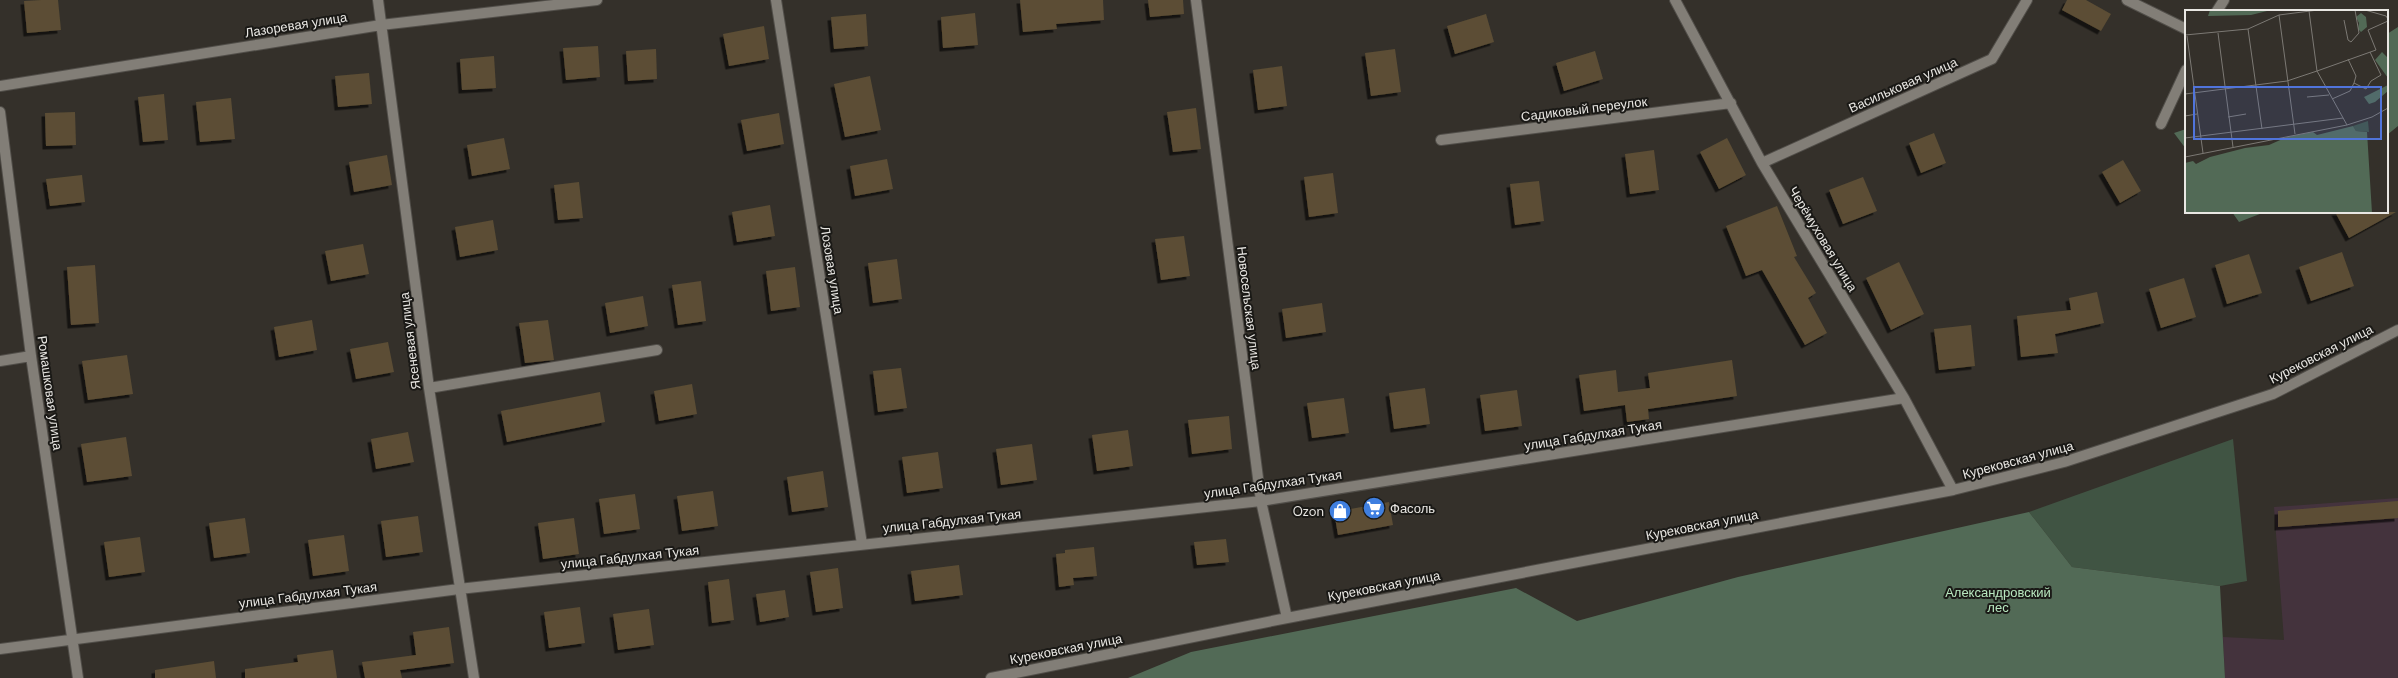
<svg xmlns="http://www.w3.org/2000/svg" width="2398" height="678" font-family="'DM Sans',sans-serif">
  <style>
    .industrial { fill: #44333d }
    .green { fill: #405443 }
    .forest { fill: #526a56 }
    .building { fill: #5b4d34; filter: url(#shadow) }
    .lines { fill: none; stroke-linecap: round; stroke-linejoin: round }
    .minor-casing { stroke: #514e49; stroke-width: 12 }
    .minor { stroke: #827e77; stroke-width: 10 }
    .labels { text-anchor: middle; dominant-baseline: central; stroke-width: 4; stroke-linejoin: round; paint-order: stroke }
    .street-label { font-size: 13px; fill: #e9e7e3; stroke: #1a1916 }
    .poi-label { font-size: 13px; fill: #e9e7e3; stroke: #1a1916; text-anchor: start }
    .park-label { font-size: 13px; fill: #b8e7bf; stroke: #1a1916 }
    .inset-road { fill: none; stroke: #7c7974; stroke-width: 1 }
    .view { fill: #5074db; fill-opacity: 0.15; stroke: #5074db; stroke-width: 2 }
    .inset-edge { fill: none; stroke: #e9e7e3; stroke-width: 2 }
  </style>
  <defs>
    <filter id="shadow"><feDropShadow dx="-3.5" dy="3.5" stdDeviation="0" flood-color="#0009"/></filter>
  </defs>
  <rect width="100%" height="100%" fill="#34302a"/>
  <path class="industrial" d="M2398,498V678H2225L2223,637L2284,640L2274,507Z"/>
  <path class="green" d="M2233,439L2247,581L2220,586L2072,567L2029,512Z"/>
  <path class="forest" d="M2398,27V126L2387,135V34Z
    M2186,129V149L2174,133Z
    M2232,212H2265L2239,222Z
    M2029,512L2072,567L2220,586L2225,678H1128L1191,652L1516,588L1577,621L1738,577Z"/>
  <path class="building" d="M41,0H58L61,30L27,33L24,1Z
    M1020,0H1103L1104,20L1056,24L1057,29L1023,32Z
    M1148,0H1183L1184,14L1150,17Z
    M2067,0H2086L2111,14L2101,31L2062,10Z
    M975,13L978,45L943,48L941,17Z
    M866,14L868,46L834,49L831,17Z
    M1486,14L1494,42L1455,54L1447,26Z
    M764,26L769,59L729,66L723,34Z
    M598,46L600,77L566,80L563,48Z
    M656,49L657,79L628,81L626,51Z
    M1395,49L1401,92L1371,96L1365,53Z
    M1595,51L1603,79L1564,91L1556,63Z
    M494,56L496,88L462,90L460,59Z
    M1282,66L1287,106L1258,110L1253,70Z
    M369,73L372,104L338,107L335,76Z
    M870,76L881,130L845,137L834,84Z
    M164,94L168,140L143,142L138,97Z
    M231,98L235,139L200,142L196,102Z
    M1196,108L1201,149L1173,152L1167,112Z
    M75,112L76,145L46,146L45,113Z
    M779,113L784,144L747,151L741,120Z
    M1934,133L1946,163L1921,173L1909,143Z
    M504,138L510,169L472,176L467,145Z
    M1727,138L1746,175L1719,189L1700,152Z
    M1654,150L1659,190L1630,194L1625,154Z
    M387,155L392,185L354,192L349,162Z
    M887,159L893,189L855,196L850,166Z
    M2123,160L2141,191L2120,203L2102,172Z
    M1333,173L1338,213L1309,217L1304,177Z
    M82,175L85,202L50,206L46,179Z
    M1863,177L1877,211L1843,224L1829,190Z
    M1539,181L1544,221L1515,225L1510,184Z
    M579,182L583,218L558,220L554,185Z
    M770,205L775,236L737,242L732,212Z
    M1777,206L1797,256L1794,257L1816,293L1808,298L1827,333L1805,345L1762,270L1746,276L1726,226Z
    M2335,212H2396L2349,238Z
    M493,220L498,250L460,257L455,227Z
    M1184,236L1190,276L1161,280L1155,239Z
    M363,244L369,274L331,281L325,251Z
    M2342,252L2354,286L2311,301L2299,267Z
    M2249,254L2262,293L2227,304L2215,265Z
    M897,259L902,299L873,303L868,263Z
    M1899,262L1924,314L1891,330L1866,278Z
    M95,265L99,323L71,325L67,267Z
    M795,267L800,307L771,311L766,271Z
    M2184,278L2196,317L2161,328L2149,289Z
    M701,281L706,321L678,325L672,285Z
    M2097,292L2104,323L2055,334L2058,353L2021,357L2017,316L2071,310L2069,298Z
    M643,296L648,326L610,333L605,303Z
    M1322,303L1326,332L1286,338L1282,309Z
    M312,320L317,350L279,357L274,327Z
    M548,320L554,360L525,363L519,323Z
    M1971,325L1975,366L1939,370L1934,329Z
    M388,342L394,372L356,379L350,349Z
    M127,355L133,394L88,400L82,361Z
    M1732,360L1737,396L1648,409L1649,419L1627,422L1625,405L1584,411L1579,375L1616,370L1618,392L1650,388L1648,373Z
    M901,368L907,408L878,412L873,371Z
    M692,384L697,414L659,421L654,391Z
    M1425,388L1430,424L1394,429L1389,393Z
    M1517,390L1522,426L1485,431L1480,395Z
    M600,392L605,422L507,442L501,411Z
    M1344,398L1349,433L1312,438L1307,403Z
    M1229,416L1232,449L1192,454L1188,420Z
    M1128,430L1133,466L1097,471L1092,435Z
    M408,432L414,462L376,469L371,439Z
    M126,437L132,476L87,482L81,444Z
    M1032,444L1037,480L1001,485L996,449Z
    M938,452L943,488L907,493L902,457Z
    M823,471L828,507L792,512L787,477Z
    M713,491L718,526L682,531L677,496Z
    M635,494L640,529L604,534L599,499Z
    M2398,501V518L2278,527V511Z
    M1389,502L1393,525L1338,535L1334,512Z
    M418,516L423,552L386,557L381,521Z
    M245,518L250,553L214,558L209,523Z
    M574,518L579,554L543,559L538,523Z
    M344,535L349,571L313,576L308,540Z
    M140,537L145,572L109,577L104,542Z
    M1226,539L1229,562L1197,565L1194,542Z
    M1094,547L1097,576L1073,578L1074,585L1059,587L1056,554L1065,553V550Z
    M959,565L963,595L915,601L911,571Z
    M838,568L843,608L816,612L810,572Z
    M729,579L734,620L712,623L708,582Z
    M785,590L789,617L760,622L756,594Z
    M580,607L585,643L549,648L544,612Z
    M649,609L654,645L618,650L613,614Z
    M449,627L454,663L400,670L402,678H365L362,662L416,655L413,632Z
    M333,650L337,678H245V669L298,662L297,655Z
    M214,661L216,678H155V670Z"/>
  <g class="lines">
    <g class="minor-casing">
      <path id="minor" d="M378,0L429,388L474,678
        M776,0L862,544
        M1196,0L1261,501L1287,618
        M1675,0L1762,163L1904,398L1953,490
        M2127,0L2186,29
        M2217,11L2224,0
        M0,86L381,25L597,0
        M0,112L31,356L78,678
        M2161,124L2186,70
        M1441,140L1731,103
        M1762,163L1992,59L2027,0
        M0,361L31,356
        M429,388L657,350
        M0,649L459,589L1261,501L1904,398
        M991,678L1287,618L1953,490L2064,462L2273,394L2398,330"/>
    </g>
    <use href="#minor" class="minor"/>
  </g>
  <defs>
    <g id="supermarket-disc" transform="scale(1.15)"><circle r="9.5" fill="#3f7fe0" stroke="#1a1916"/><path d="M-6-5.5h2.5l.6 2H6L4.5 2H-2.5L-4.4-4H-6ZM-1.5 3.2a1.3 1.3 0 1 0 .1 0ZM3 3.2a1.3 1.3 0 1 0 .1 0Z" fill="#fff"/></g>
    <g id="shop-disc" transform="scale(1.15)"><circle r="9.5" fill="#3f7fe0" stroke="#1a1916"/><path d="M-5-2.5h2.3a2.7 3.5 0 0 1 5.4 0H5L5.5 6h-11ZM-1.5-2.5h3a1.5 2.3 0 0 0-3 0Z" fill="#fff"/></g>
  </defs>
  <g fill-rule="evenodd">
    <use href="#supermarket-disc" x="1374" y="508"/>
    <use href="#shop-disc" x="1340" y="511"/>
  </g>
  <g class="labels">
    <g class="street-label">
      <text transform="translate(296 25) rotate(-9)">Лазоревая улица</text>
      <text transform="translate(1903 85) rotate(-24)">Васильковая улица</text>
      <text transform="translate(1584 109) rotate(-7)">Садиковый переулок</text>
      <text transform="translate(1823 239) rotate(59)">Черёмуховая улица</text>
      <text transform="translate(832 270) rotate(81)">Лозовая улица</text>
      <text transform="translate(1249 308) rotate(83)">Новосельская улица</text>
      <text transform="translate(410 341) rotate(-97)">Ясеневая улица</text>
      <text transform="translate(2321 354) rotate(-27)">Курековская улица</text>
      <text transform="translate(50 393) rotate(82)">Ромашковая улица</text>
      <text transform="translate(1593 435) rotate(-9)">улица Габдулхая Тукая</text>
      <text transform="translate(2018 460) rotate(-15)">Курековская улица</text>
      <text transform="translate(1273 484) rotate(-8)">улица Габдулхая Тукая</text>
      <text transform="translate(952 521) rotate(-6)">улица Габдулхая Тукая</text>
      <text transform="translate(1702 525) rotate(-11)">Курековская улица</text>
      <text transform="translate(630 557) rotate(-6)">улица Габдулхая Тукая</text>
      <text transform="translate(1384 586) rotate(-11)">Курековская улица</text>
      <text transform="translate(308 595) rotate(-7)">улица Габдулхая Тукая</text>
      <text transform="translate(1066 649) rotate(-11)">Курековская улица</text>
    </g>
    <g class="poi-label">
      <text x="1390" y="508">Фасоль</text>
      <text x="1324" y="511" text-anchor="end">Ozon</text>
    </g>
    <g class="park-label">
      <text x="1998" y="592">Александровский<tspan x="1998" dy="15">лес</tspan></text>
    </g>
  </g>
  <g transform="translate(2185 10)">
    <rect width="203" height="203" fill="#34302a"/>
    <path d="M183,111L184,122L171,121L168,116Z" fill="#405443"/>
    <path d="M25,0H86L66,5L23,6ZM176,3L181,7L182,17L176,22L173,19L174,13L171,7ZM197,42L203,48V68L190,50ZM203,75V81L190,92L184,94L179,87ZM168,116L171,121L182,122L187,203H0V153L8,151L11,154L25,147L60,138L84,135L102,127L128,122L132,125Z" fill="#526a56"/>
    <path class="inset-road" d="M180,0L201,6L203,9M124,1L132,61L162,115M94,5L110,124M159,10L163,30L166,32L174,23L170,0M63,19L77,119M33,23L48,137M0,25L63,19L94,5L133,0M2,26L18,143M169,73L181,79L186,71L196,65L185,42M0,84L102,71L132,61L191,40L183,20L203,11M122,87L144,85M147,89L165,81L169,73L171,66L163,49M0,106L12,104M43,107L61,104M0,128L158,108M0,147L162,115L187,107L203,98"/>
    <path class="view" d="M9,77H196V129H9Z"/>
    <rect width="203" height="203" class="inset-edge"/>
  </g>
</svg>
